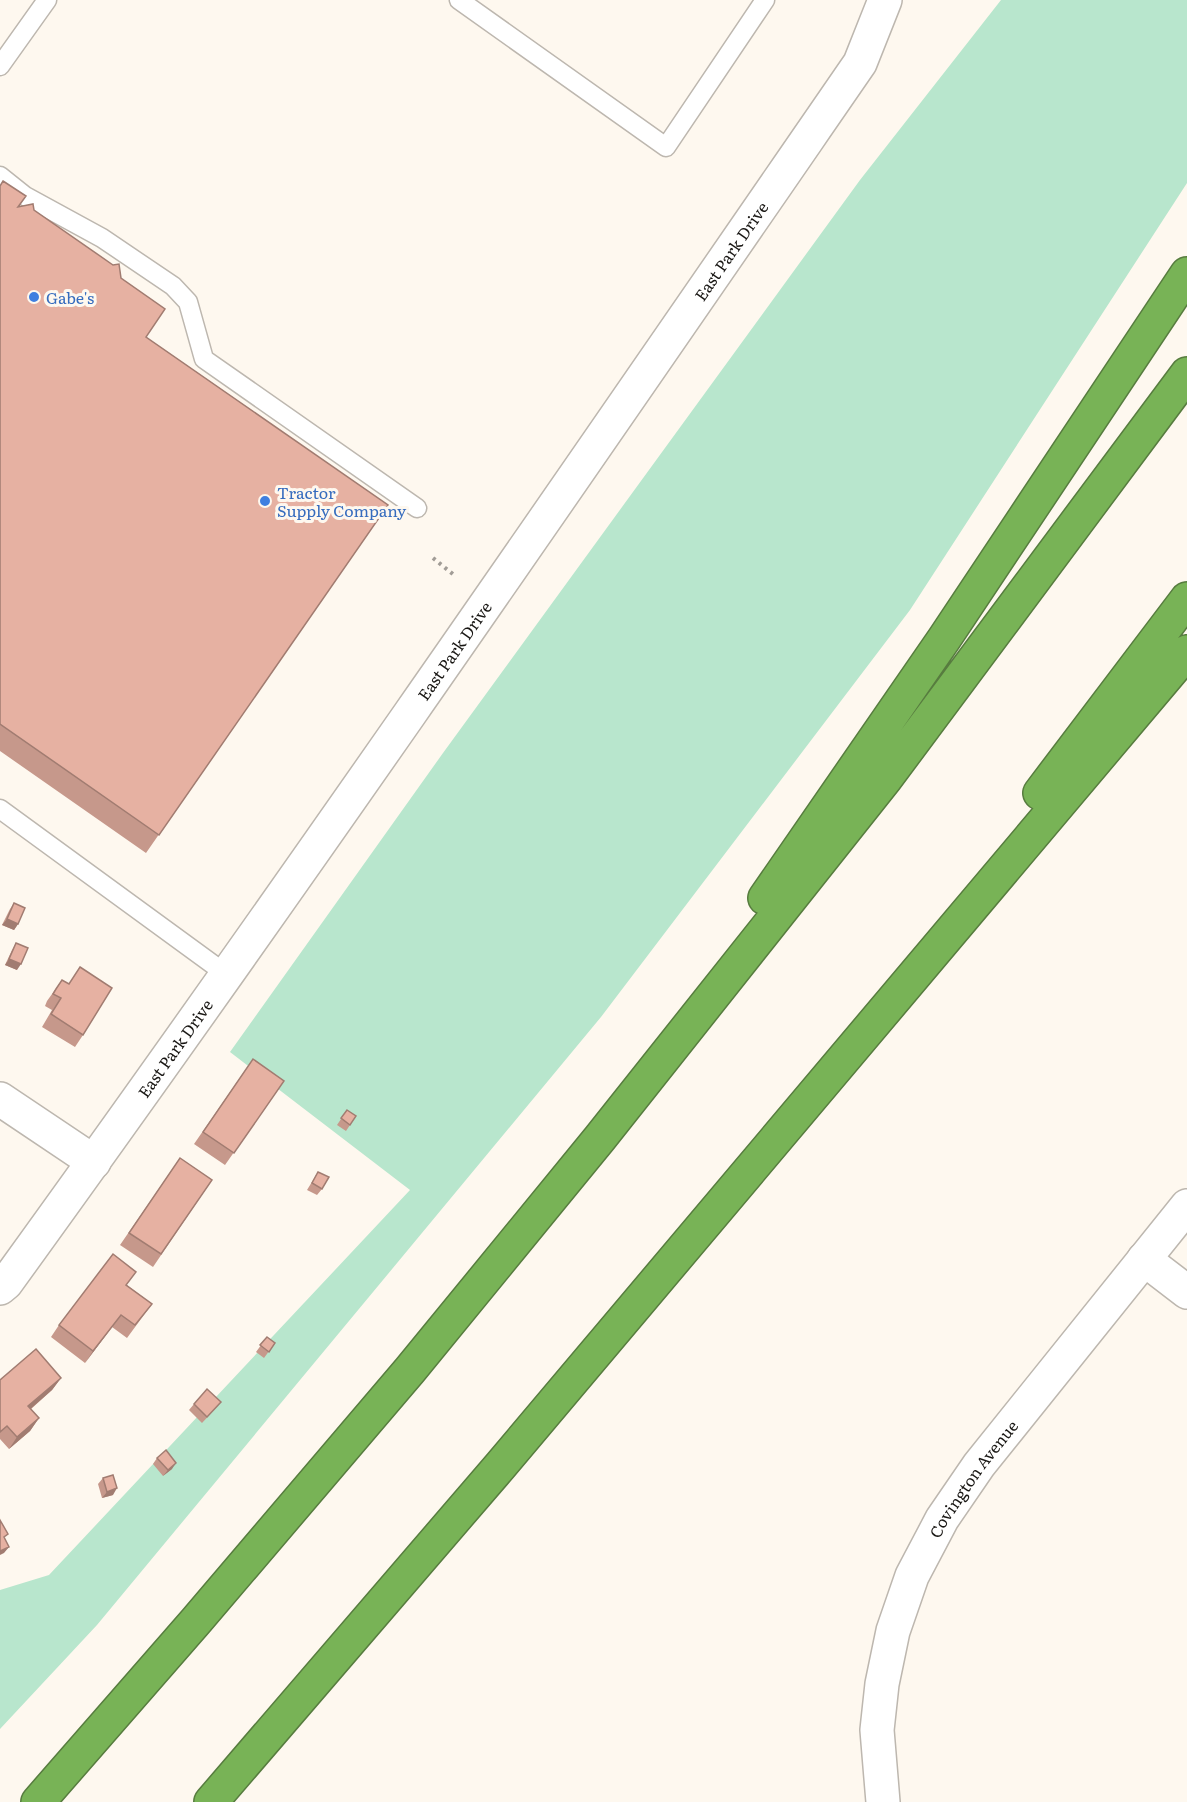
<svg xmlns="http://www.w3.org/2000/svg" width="1187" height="1802" font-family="Literata,serif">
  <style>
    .green { fill: #b8e6cd }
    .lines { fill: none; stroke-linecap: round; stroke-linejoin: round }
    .lane-casing { stroke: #bdb7af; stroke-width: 21 }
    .street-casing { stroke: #bdb7af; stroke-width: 36 }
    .highway-casing { stroke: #577c3f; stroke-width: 36 }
    .path { stroke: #a19c96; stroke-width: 4; stroke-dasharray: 3 4.5; stroke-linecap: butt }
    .lane { stroke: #fff; stroke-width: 18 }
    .street { stroke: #fff; stroke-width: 33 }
    .highway { stroke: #78b356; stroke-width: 33 }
    .wall { fill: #c6988b }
    .shaded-wall { fill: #a17c71 }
    .building { fill: #e6b1a2; stroke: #a17c71; stroke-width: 1.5 }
    .shop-dot { fill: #3f7fe0; stroke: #fef8ef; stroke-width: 2 }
    .labels { text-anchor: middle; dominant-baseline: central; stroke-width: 6; stroke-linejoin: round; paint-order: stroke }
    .street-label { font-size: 16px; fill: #191714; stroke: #fef8ef }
    .shop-label { font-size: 16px; fill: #366cbe; stroke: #fef8ef; text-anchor: start }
  </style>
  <rect width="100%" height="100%" fill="#fef8ef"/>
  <path class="green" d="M1001,0H1187V183L910,610L601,1017L97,1625L0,1729V1590L49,1575L410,1190L230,1052L443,753L860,180Z"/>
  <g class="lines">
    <g class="lane-casing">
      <path id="lane" d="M459,0L666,147L765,0
        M0,66L47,0
        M0,176L25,196L102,238L173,286L188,302L204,359L417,508
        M0,809L226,974"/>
    </g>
    <g class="street-casing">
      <g id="street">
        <path d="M0,1099L94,1162"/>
        <path d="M1144,1259L1187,1292"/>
        <path id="s1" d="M0,1288L6,1283C297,881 578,472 860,63L885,0"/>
        <path id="s2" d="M883,1802L877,1730L882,1684L893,1631L912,1576L942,1519L979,1465L1187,1206"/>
      </g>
    </g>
    <g class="highway-casing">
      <path id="highway" d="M1040,793L1187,599
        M765,898L944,639L1187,274
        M38,1802L196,1621L410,1370L600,1138L886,778L1187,374
        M211,1802L501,1465L1187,652"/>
    </g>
    <path class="path" d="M433,558L454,575"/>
    <use href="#lane" class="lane"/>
    <use href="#street" class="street"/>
    <use href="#highway" class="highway"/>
  </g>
  <path class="wall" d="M0,186L18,207L34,210L121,278L146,337L388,505L146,853L0,751Z
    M14,903L18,924L14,930L2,925L10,909Z
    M16,943L17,970L5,965L12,950Z
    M80,967L83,1035L75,1047L42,1027L52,1010L45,1006L47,1001L62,980L69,984Z
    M253,1059L284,1081L225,1165L194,1144Z
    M347,1110L356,1116L346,1131L337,1125Z
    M180,1158L212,1180L153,1267L120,1245Z
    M318,1172L322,1189L317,1195L307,1190Z
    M127,1285L152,1304L127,1338L112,1327L85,1363L51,1337L59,1325Z
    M267,1337L275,1343L264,1358L256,1352Z
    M61,1378L52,1390L31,1409L39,1418L30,1431L9,1449L0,1439V1380Z
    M221,1402L216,1408L202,1423L189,1410L194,1404Z
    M157,1458L172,1469L163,1476L153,1464Z
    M103,1478L113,1495L102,1498L98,1484Z"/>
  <path class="shaded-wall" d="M7,919L18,924L14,930L2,925Z
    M9,959L21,964L17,970L5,965Z
    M121,1315L85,1363L93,1351Z
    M61,1378L52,1390L19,1419L28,1406Z
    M39,1418L30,1431L9,1449L17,1437Z
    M176,1463L172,1469L163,1476L168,1470Z
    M117,1488L113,1495L102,1498L107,1492Z
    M9,1547L4,1553L0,1555V1551Z"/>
  <path class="building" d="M3,181L26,196L18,207L33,204L34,210L113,265L119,264L121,278L165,309L146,337L388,505L159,835L0,724V186Z
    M14,903L25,908L18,924L7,919Z
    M16,943L28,948L21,964L9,959Z
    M80,967L112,988L83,1035L51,1014L61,998L53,994L56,989L62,980L69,984Z
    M253,1059L284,1081L234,1153L203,1132Z
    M347,1110L356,1116L350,1125L341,1118Z
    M180,1158L212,1180L161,1254L129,1233Z
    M318,1172L329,1177L322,1189L312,1183Z
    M113,1254L136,1272L126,1285L152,1304L135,1325L121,1315L93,1351L59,1325Z
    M267,1337L275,1343L269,1352L260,1345Z
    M36,1349L61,1378L28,1406L39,1418L17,1437L7,1426L0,1432V1380Z
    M207,1389L221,1402L207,1417L194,1404Z
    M166,1450L176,1463L168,1470L157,1458Z
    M113,1475L117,1488L107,1492L103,1478Z
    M0,1520L8,1534L4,1537L9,1547L0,1551Z"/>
  <g class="shop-dot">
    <circle cx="34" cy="297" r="6"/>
    <circle cx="265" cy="501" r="6"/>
  </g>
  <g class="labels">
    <g class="street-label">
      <text stroke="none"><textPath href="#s1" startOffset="1269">East Park Drive</textPath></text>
      <text stroke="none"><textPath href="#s1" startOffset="783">East Park Drive</textPath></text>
      <text stroke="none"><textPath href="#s1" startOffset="297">East Park Drive</textPath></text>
      <text stroke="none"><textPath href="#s2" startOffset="346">Covington Avenue</textPath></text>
    </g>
    <g class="shop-label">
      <text x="46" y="297">Gabe's</text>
      <text x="277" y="492">Tractor<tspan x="277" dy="18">Supply Company</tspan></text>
    </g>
  </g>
</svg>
